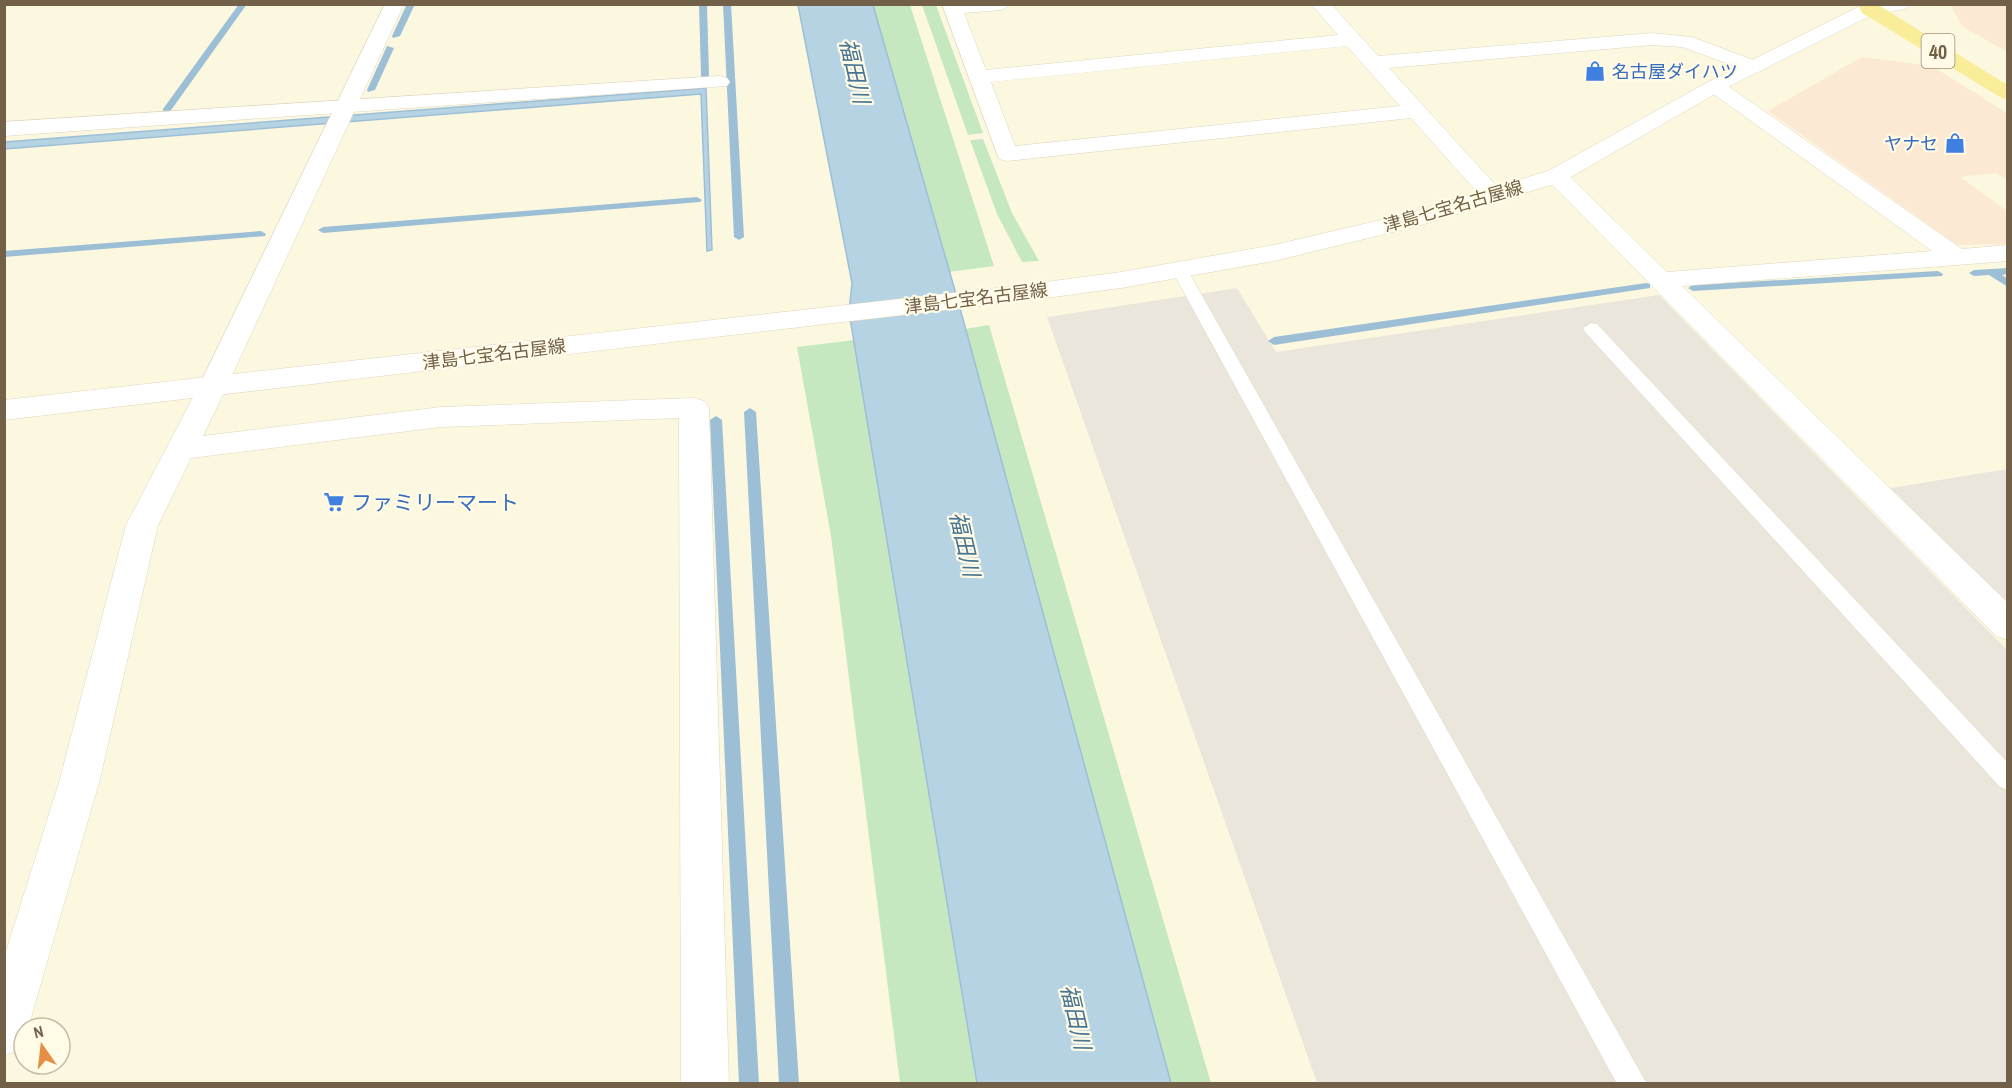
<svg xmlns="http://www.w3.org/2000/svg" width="2012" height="1088" font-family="'Archivo Narrow','Noto Sans JP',sans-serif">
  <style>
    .commercial { fill: #fce9d4 }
    .industrial { fill: #eae6dc }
    .green { fill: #c6e8c0 }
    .water { fill: #b6d3e4; stroke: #9cbfd6; stroke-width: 1.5 }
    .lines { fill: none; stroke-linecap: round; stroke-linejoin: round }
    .stream { fill: #9cbfd6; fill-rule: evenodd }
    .service-casing { stroke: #dfd5bd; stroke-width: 1 }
    .minor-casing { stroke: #dfd5bd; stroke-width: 1 }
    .tertiary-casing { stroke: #dfd5bd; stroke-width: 1 }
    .secondary-casing { stroke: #e1d5b8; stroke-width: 1 }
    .primary-casing { stroke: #fff; stroke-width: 1 }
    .service { fill: #fff; fill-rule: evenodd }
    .minor { fill: #fff; fill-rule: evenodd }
    .tertiary { fill: #fff; fill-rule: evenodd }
    .secondary { fill: #fff; fill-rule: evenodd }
    .primary { fill: #faed99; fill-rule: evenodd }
    .labels { text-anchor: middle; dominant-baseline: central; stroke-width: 4.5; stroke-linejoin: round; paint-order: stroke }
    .far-shop-label { font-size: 18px; fill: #366cbe; stroke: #fffbe6; text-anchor: start }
    .far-street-label { font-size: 18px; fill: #726148; stroke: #fffbe6 }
    .shield { fill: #fffbe6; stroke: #9c8f77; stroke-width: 1.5 }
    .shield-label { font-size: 20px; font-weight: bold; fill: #726148 }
    .shop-label { font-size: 21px; fill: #366cbe; stroke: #fffbe6; text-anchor: start }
    .water-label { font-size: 22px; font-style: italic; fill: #487593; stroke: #fffbe6 }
  </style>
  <rect width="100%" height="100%" fill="#fcf8e0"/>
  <path class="commercial" d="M1950,5H2007V52L1962,26Z
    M1862,57L1932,66L2007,113V180L1996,173L1960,177L2007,211V244L1957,245L1768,111Z"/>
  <path class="industrial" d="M1237,288L1276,352L1659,295L2007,650V1083H1317L1047,317Z
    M2007,469V610L1885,489Z"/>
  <path class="green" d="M873,5H910L994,266L949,272Z
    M922,5H936L983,133L968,135Z
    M983,139L1012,213L1039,261L1022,262L997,214L970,140Z
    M989,325L1211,1083H1171L965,329Z
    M854,340L977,1083H900L831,536L797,347Z"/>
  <path class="water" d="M798,5H873L958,301L1171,1083H977L849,312L852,283Z
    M706,88L712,250L707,251L701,94L5,149V142Z"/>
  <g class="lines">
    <path class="stream" d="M239,4H247L169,113H163V109Z
      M407,4H415L400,36L393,38L392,36Z
      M699,4H707L709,76L705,79L701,76Z
      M723,4H731L744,237L739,240L734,237Z
      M387,46L394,48L375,90L368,92L367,90Z
      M697,197L702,200L700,202L323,233L318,230L323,227Z
      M261,231L266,234L265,236L4,257V251Z
      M2008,268V274L2002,275L2008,279V287L1989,275L1974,276L1969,273L1974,270Z
      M1938,271L1943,274L1942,276L1693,291L1688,288L1693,285Z
      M1646,283L1650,284V288L1274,345L1268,341L1274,337Z
      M750,408L756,412L799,1084H779L744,412Z
      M716,416L722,420L759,1084H739L710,420Z"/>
    <g class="service-casing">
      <path id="service" d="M1179,264L1187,269L1647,1084H1617L1171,269Z
        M1591,323L1597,324L2008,763V790L2000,787L1585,332L1583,328Z"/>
    </g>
    <g class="minor-casing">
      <path id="minor" d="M942,4H1011L1002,10L964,13L986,70L1338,35L1311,4H1331L1378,56L1652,33L1692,37L1761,63L1764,67L1761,71L1754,73L1682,47L1652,45L1389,68L1500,190L1504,195L1500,200H1484L1411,118L1007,161L999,159ZM1347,46L1400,106L1015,146L991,82Z
        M720,76L727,78L730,82L727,86L4,136V122Z
        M1715,80L1722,82L1962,249L2008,245V261L1682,286L2008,603V640L1996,636L1544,176L1548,171H1564L1667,272L1932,251L1708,90L1705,86L1708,82Z
        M213,376L223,379L227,386L203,436L441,407L694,398L704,401L709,408L729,1084H681L679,418L441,427L191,458L158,525L100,779L28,1028H24V1040L20,1049L4,1056V958L60,779L126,525L199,386L203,379Z"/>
    </g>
    <g class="tertiary-casing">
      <path id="tertiary" d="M385,4H404L227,386L223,393L213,396L203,393L199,386Z"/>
    </g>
    <g class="secondary-casing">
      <path id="secondary" d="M1862,5H1908L1906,9L1874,14L1722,90L1564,181L1418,226L1274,261L1121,288L1023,301L4,420V400L1023,285L1121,272L1274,245L1402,215L1548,171L1708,82Z"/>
    </g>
    <g class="primary-casing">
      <path id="primary" d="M1858,4H1877L2008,85V100L2001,98L1862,13Z"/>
    </g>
    <use href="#service" class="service"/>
    <use href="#minor" class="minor"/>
    <use href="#tertiary" class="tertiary"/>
    <use href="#secondary" class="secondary"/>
    <use href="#primary" class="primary"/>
  </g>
  <defs>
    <g id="shop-bare" transform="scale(1.62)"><path d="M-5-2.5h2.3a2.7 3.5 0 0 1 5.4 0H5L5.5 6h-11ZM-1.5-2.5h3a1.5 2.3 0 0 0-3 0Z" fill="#3f7fe0" stroke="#fffbe6" stroke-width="2.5" paint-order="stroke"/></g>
    <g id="supermarket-bare" transform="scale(1.62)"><path d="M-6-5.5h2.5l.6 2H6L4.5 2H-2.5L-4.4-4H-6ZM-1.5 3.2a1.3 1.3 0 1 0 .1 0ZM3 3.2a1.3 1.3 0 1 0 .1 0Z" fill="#3f7fe0" stroke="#fffbe6" stroke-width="2.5" paint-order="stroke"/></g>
  </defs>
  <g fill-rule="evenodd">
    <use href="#shop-bare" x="1595" y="71"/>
    <use href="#shop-bare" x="1955" y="143"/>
    <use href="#supermarket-bare" x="334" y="502"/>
  </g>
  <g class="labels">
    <g class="far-shop-label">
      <text x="1612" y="71">名古屋ダイハツ</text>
      <text x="1938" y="143" text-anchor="end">ヤナセ</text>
    </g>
    <g class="far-street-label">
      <text transform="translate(1453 206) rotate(-16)">津島七宝名古屋線</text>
      <text transform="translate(976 298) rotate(-7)">津島七宝名古屋線</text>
      <text transform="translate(494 354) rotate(-7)">津島七宝名古屋線</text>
    </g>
    <rect class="shield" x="1921.5" y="34" width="33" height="34" rx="4.5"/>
    <g class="shield-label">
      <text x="1938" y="51">40</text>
    </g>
    <g class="shop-label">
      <text x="351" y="502">ファミリーマート</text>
    </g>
    <g class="water-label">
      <text transform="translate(855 71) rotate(77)">福田川</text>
      <text transform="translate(965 544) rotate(77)">福田川</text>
      <text transform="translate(1076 1017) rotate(77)">福田川</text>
    </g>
  </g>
  <rect width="2012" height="1088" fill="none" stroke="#726148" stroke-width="12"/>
  <g transform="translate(42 1046) rotate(346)"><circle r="28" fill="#fffbe6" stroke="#c7bda7" stroke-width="1.5"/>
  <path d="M0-4.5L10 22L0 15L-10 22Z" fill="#e58f46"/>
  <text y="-9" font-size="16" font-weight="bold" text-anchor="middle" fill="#726148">N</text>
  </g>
</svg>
